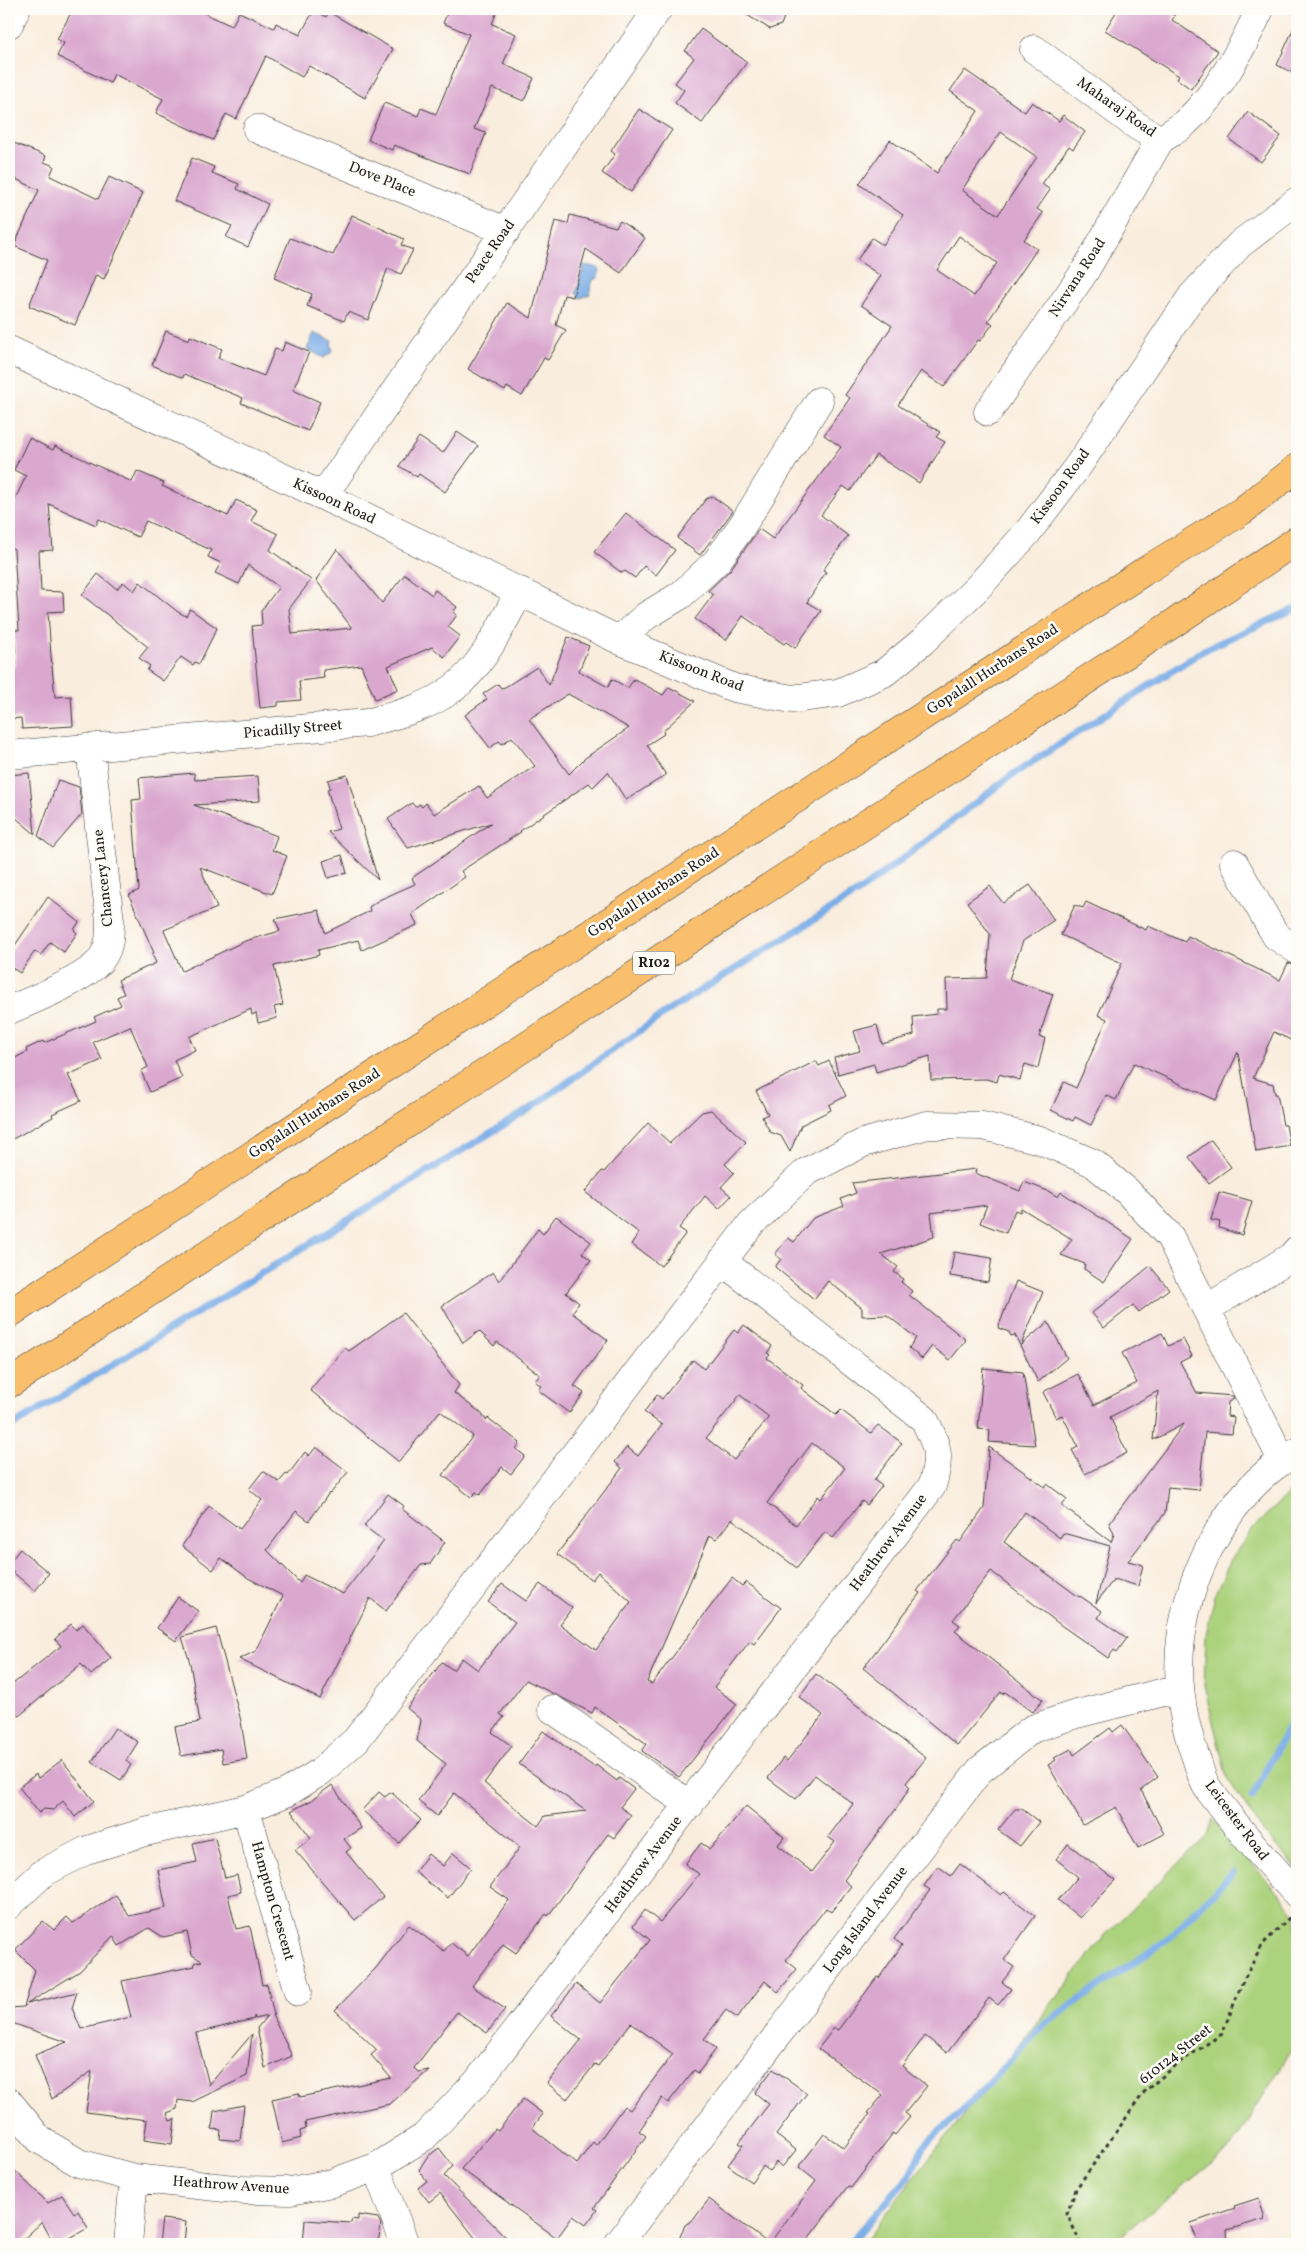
<svg xmlns="http://www.w3.org/2000/svg" width="1306" height="2253" font-family="Vollkorn,serif">
  <style>
    .green { fill: #abd27c; stroke: #64774c }
    .water { fill: #7cade7; stroke: #4c6482 }
    .lines { fill: none; stroke-linecap: round; stroke-linejoin: round }
    .stream { stroke: #7cade7; stroke-width: 7 }
    .building { fill: #daa7cf; fill-rule: evenodd }
    .minor-casing { stroke: #3d3b39; stroke-width: 29 }
    .major-casing { stroke: #3d3b39; stroke-width: 29 }
    .path { stroke: #3d3b39; stroke-width: 3; stroke-dasharray: 4 4; stroke-linecap: butt }
    .minor { stroke: #fff; stroke-width: 28 }
    .major { stroke: #f9bf6d; stroke-width: 28 }
    .labels { text-anchor: middle; dominant-baseline: central; stroke-width: 5; stroke-linejoin: round; paint-order: stroke }
    .shield { fill: #fdfcf7; stroke: #605f5e; stroke-width: 1 }
    .shield-label { font-size: 14px; font-weight: bold; fill: #1c1c1c }
    .street-label { font-size: 15px; fill: #1c1c1c; stroke: #fdfcf7 }
  </style>
  <rect width="100%" height="100%" fill="#fdfcf7"/>
  <filter id="ink" filterUnits="userSpaceOnUse"><feTurbulence type="fractalNoise" baseFrequency=".02" numOctaves="2"/><feDisplacementMap in="SourceGraphic" scale="10" xChannelSelector="R" yChannelSelector="G"/><feConvolveMatrix kernelMatrix="1 2 1 2 8 2 1 2 1" color-interpolation-filters="sRGB"/></filter>
  <filter id="wash" filterUnits="userSpaceOnUse"><feTurbulence type="fractalNoise" baseFrequency=".0096" numOctaves="4" result="noise"/><feDisplacementMap in="SourceGraphic" scale="20" xChannelSelector="R" yChannelSelector="G"/><feGaussianBlur stdDeviation="1.12" result="paint"/><feColorMatrix in="noise" values="0 0 0 0 0 0 0 0 0 0 0 0 0 0 0 0 0 1.4 0 .05"/><feComposite in="paint" operator="in"/></filter>
  <g filter="url(#wash)">
    <rect width="100%" height="100%" fill="#f9eddd"/>
    <path class="green" d="M1297,1485V1869L1260,1828L1227,1778L1204,1686L1206,1634L1216,1591L1233,1556L1254,1527Z
      M1213,1819L1297,1915V2041L1231,2148L1111,2244H862L1107,1933L1208,1835Z"/>
    <path class="water" d="M584,265L596,267L600,270L597,279H593L589,295L580,298L576,293Z
      M314,333L332,341L331,345L333,351L324,358L307,349Z"/>
    <g class="lines">
      <path class="stream" d="M9,1428L528,1110L671,1009L860,891L1012,775L1204,650L1297,608
        M1252,1797L1293,1718
        M849,2244L909,2177L923,2147L970,2103L1043,2025L1167,1940L1233,1873"/>
    </g>
    <g id="blocks">
      <path class="building" d="M73,9H195L232,26L239,12L274,28L276,23L300,35L314,10L326,17L329,12L393,49L365,98L309,66L302,77L266,56L236,119L226,114L213,140L156,113L163,99L114,74L110,83L57,56L64,43L57,39Z
        M449,9H498L492,24L516,34L503,64L534,78L524,101L492,88L474,129L486,133L470,174L394,145L392,150L368,140L384,103L418,116L421,108L436,114L469,34L443,23Z
        M737,9H787L781,25L770,29Z
        M1118,9H1163L1175,16L1172,20L1218,51L1191,89L1177,79L1179,76L1105,30Z
        M1297,21V75L1277,65Z
        M701,29L747,62L702,123L675,103L684,90L675,83L694,58L685,51Z
        M965,70L1025,112L1032,102L1059,121L1063,115L1085,132L1073,149L1069,146L1042,184L1050,190L1037,209L1043,213L1024,240L1037,249L988,321L993,324L980,341L978,340L944,387L921,371L898,405L940,432L936,437L945,442L919,483L876,455L850,491L843,486L821,515L848,536L823,570L826,572L807,602L821,611L795,648L786,642L784,644L743,616L726,640L695,619L713,595L708,591L730,570L759,529L773,539L841,447L824,435L850,398L845,395L892,326L861,305L881,276L857,260L872,238L883,245L903,215L859,184L890,140L937,173L978,111L950,91ZM1001,132L1037,157L998,215L962,190ZM959,236L997,263L974,296L937,270Z
        M639,109L672,130L631,192L602,173L615,154L611,151Z
        M1248,112L1281,136L1261,162L1229,139Z
        M9,141L46,156L44,162L54,166L50,176L98,199L109,177L143,193L104,279L96,275L75,325L29,306L47,260L14,246L39,190L9,176Z
        M192,158L214,167L212,173L239,184L237,189L268,204L248,247L226,237L232,226L174,201Z
        M352,215L404,239L401,245L413,250L401,274L388,268L368,320L348,312L344,321L307,306L312,294L274,278L290,238L333,255Z
        M570,215L616,227L620,221L645,238L621,273L586,249L573,297L564,295L556,325L566,330L548,360L544,358L522,396L507,387L505,391L468,369L507,303L531,318L555,221L568,224Z
        M166,331L189,340L190,336L222,349L218,358L264,376L275,349L282,351L285,342L309,352L293,390L320,402L308,431L241,403L243,398L184,374L183,378L152,365Z
        M457,432L478,446L445,492L419,474L417,477L399,466L419,437L443,453Z
        M29,438L53,450L55,446L132,482L137,471L164,483L162,486L228,516L236,500L257,510L251,521L278,534L270,550L311,580L289,609L292,634L352,628L316,580L337,549L382,603L405,574L432,595L435,590L457,607L453,612L457,615L448,627L460,636L444,657L432,647L388,666L398,689L375,699L361,665L323,670L324,678L299,681L301,700L278,702V706L260,708L252,626L262,625L261,611L279,587L248,565L239,584L215,573L221,563L208,557L211,550L146,521L138,537L99,519L96,525L49,504L53,550L39,551L41,591L63,592L64,611L48,612L51,656L55,697L71,696L73,726L22,729L21,718L9,719V667L16,666L14,630H19L14,549L9,547V512L26,476L14,470Z
        M712,496L733,511L700,555L677,538L706,499Z
        M626,513L675,550L656,575L644,566L635,578L625,571L622,573L594,552Z
        M98,574L117,589L123,582L134,591L140,582L178,612L186,616L190,609L217,628L199,664L195,662L193,665L181,657L163,681L147,670L150,666L139,658L148,647L82,595Z
        M568,637L589,646L579,671L608,687L612,679L628,688L634,679L663,695L669,687L695,701L663,731L664,734L647,745L666,775L626,800L608,772L593,787L589,783L520,831L521,832L461,871L465,877L412,914L417,925L362,950L358,940L318,950L319,955L274,966L283,1005L274,1007L277,1018L258,1023L256,1013L252,1015L251,1009L189,1037L195,1050L174,1060L182,1078L150,1092L141,1071L148,1067L130,1026L93,1042L102,1060L68,1075L81,1101L52,1114L53,1117L9,1141V1061L27,1052L26,1049L43,1041L44,1043L96,1021L94,1017L121,1005L117,997L124,994L118,980L156,963L152,954L154,953L129,895L139,890L132,800L141,799L139,778L194,773L195,780L258,776L260,801L194,805L277,836L272,850L287,856L272,894L200,867L217,908L164,930L182,971L245,941L280,931L275,919L319,910L325,933L370,911L369,907L379,900L415,884L412,878L491,823L408,848L388,819L412,803L415,807L420,804L422,807L426,803L434,814L479,786L487,798L535,766L512,737L502,744L499,741L490,748L465,715L487,699L483,694L498,684L501,688L505,687L537,667L549,685ZM568,694L629,728L585,758L569,774L529,719Z
        M29,773L35,834L9,812V775Z
        M347,775L378,880L328,832L339,829L327,789L330,788L328,780Z
        M58,780L79,787L82,814L53,848L38,836Z
        M342,855L347,873L328,878L323,861Z
        M1030,885L1054,920L1023,941L1009,979L1053,994L1039,1037L1045,1038L1038,1068L1025,1064L1020,1080L999,1074L997,1082L986,1079L931,1080L930,1056L876,1072L874,1064L838,1074L834,1058L860,1051L854,1031L877,1025L882,1044L914,1035L913,1017L937,1014V1009H947L946,979L987,978L990,934L967,902L990,886L1003,903Z
        M48,897L79,922L74,930L77,933L64,952L50,942L41,955L35,951L20,973L9,966V954Z
        M1086,902L1146,930L1148,926L1185,942L1188,936L1280,980L1288,963L1297,965V1043L1274,1032L1253,1078L1273,1084L1275,1094H1277L1283,1125H1286L1290,1146L1256,1152L1238,1052L1216,1100L1134,1063L1116,1100L1106,1095L1091,1125L1075,1117L1073,1121L1051,1110L1064,1082L1076,1088L1107,1019L1098,1015L1122,963L1061,935L1075,905L1083,908Z
        M816,1061L819,1066L829,1061L846,1096L829,1105L831,1110L801,1125L790,1152L781,1136L770,1132L762,1117L768,1114L756,1091Z
        M711,1110L746,1142L725,1164L734,1173L721,1187L731,1196L719,1209L705,1196L679,1228L686,1233L661,1266L631,1244L639,1233L585,1192L602,1171L604,1172L648,1123L670,1143L702,1112Z
        M1211,1140L1231,1167L1209,1183L1189,1157Z
        M976,1169L975,1173L1020,1191L1024,1182L1048,1191L1058,1197L1061,1192L1133,1239L1104,1282L1084,1269L1085,1264L1061,1255L1072,1239L1021,1208L1020,1212L1015,1210L1006,1233L980,1223L987,1205L931,1213L934,1237L881,1254L898,1267L894,1272L903,1279L901,1282L912,1291L909,1295L966,1340L950,1360L932,1346L922,1359L909,1348L916,1338L887,1315L862,1316V1308L828,1281L814,1299L775,1267L781,1259L775,1254L788,1238L794,1242L813,1218L844,1206L841,1199L856,1193L852,1183Z
        M1219,1192L1252,1201L1242,1235L1219,1228L1220,1222L1211,1220Z
        M556,1216L591,1242L582,1253L591,1260L566,1293L579,1303L572,1313L608,1340L574,1386L584,1393L569,1413L538,1390L541,1386L535,1381L540,1375L497,1342L494,1346L479,1331L463,1343L442,1306L493,1272L499,1281L538,1229L543,1234Z
        M954,1252L992,1258L988,1282L950,1276Z
        M1150,1266L1169,1289L1139,1312L1133,1305L1104,1328L1092,1313Z
        M1016,1281L1043,1292L1021,1345L1048,1322L1067,1358L1038,1382L1015,1335L1011,1336L1009,1332L998,1328Z
        M403,1313L459,1385L454,1393L481,1413L486,1420L488,1418L520,1443L516,1449L525,1456L511,1474L502,1467L480,1495L476,1492L471,1497L443,1475L473,1436L440,1411L399,1462L310,1390L345,1348L349,1351Z
        M744,1325L772,1346L767,1353L770,1355L767,1358L803,1385L801,1388L836,1415L841,1410L871,1433L878,1425L902,1443L874,1480L882,1486L867,1505L862,1501L833,1538L825,1532L797,1568L732,1519L716,1539L710,1535L647,1682L652,1684L732,1578L742,1586L746,1582L781,1608L754,1644L750,1641L714,1687L737,1704L679,1777L642,1751L647,1744L595,1707L592,1713L526,1680L500,1714L504,1717L492,1732L512,1746L484,1783L538,1826L545,1816L586,1811L519,1764L543,1731L594,1767L596,1765L617,1781L619,1778L634,1789L620,1807L631,1815L614,1838L608,1834L548,1916L546,1914L516,1953L503,1944L472,1986L505,2009L487,2033L457,2012L414,2068L418,2072L429,2070L390,2104L305,2122L306,2129L300,2131L301,2138L282,2143L272,2099L299,2093L300,2097L391,2078L371,2055L377,2050L335,2010L376,1968L409,1925L444,1951L451,1943L468,1956L509,1900L490,1887L520,1847L454,1793L437,1816L418,1801L446,1764L417,1741L421,1720L407,1708L442,1662L453,1670L462,1658L478,1670L515,1622L488,1602L502,1584L526,1601L540,1584L572,1608L560,1624L596,1650L631,1602L598,1572L592,1580L557,1554L622,1468L615,1462L627,1447L638,1456L662,1425L644,1412L657,1395L662,1399L693,1360L704,1369L734,1330L738,1333ZM740,1395L769,1417L734,1460L706,1438ZM812,1443L845,1468L821,1499L818,1496L796,1525L767,1503Z
        M1162,1333L1168,1346L1183,1339L1192,1356L1180,1362L1197,1393L1233,1396L1234,1399L1228,1402L1227,1416L1234,1417L1232,1434L1205,1432L1199,1490L1168,1487L1165,1513L1128,1561L1143,1565L1138,1586L1114,1579L1096,1603L1110,1546L1063,1533L1060,1538L1025,1512L1004,1542L1079,1597L1080,1596L1102,1611L1098,1618L1127,1638L1117,1652L1114,1650L1108,1658L1062,1626L991,1571L953,1620L960,1625L955,1631L1043,1700L1033,1712L1005,1692L1003,1694L1001,1692L957,1745L863,1668L920,1593L917,1591L957,1540L960,1542L984,1508L989,1447L1045,1487L1047,1484L1067,1499L1062,1506L1111,1542L1114,1534L1109,1523L1184,1424L1153,1440L1158,1391L1110,1417L1127,1453L1085,1474L1072,1450L1078,1447L1077,1444L1062,1415L1056,1418L1043,1392L1078,1374L1094,1405L1137,1383L1122,1353Z
        M983,1368L1023,1372L1035,1445L989,1442L990,1430L978,1429Z
        M316,1447L348,1472L330,1494L329,1493L309,1521L296,1511L267,1550L300,1583L304,1575L343,1594L384,1541L364,1526L388,1494L404,1506L402,1509L445,1542L430,1564L421,1565L386,1611L370,1598L320,1699L239,1659L256,1651L283,1596L248,1578L221,1558L213,1570L182,1546L209,1506L240,1529L262,1500L249,1489L263,1471L279,1482L286,1474L288,1475L305,1452L309,1456Z
        M20,1549L49,1573L35,1591L9,1569V1563Z
        M178,1597L198,1611L176,1641L157,1628Z
        M71,1624L76,1630L83,1624L111,1658L91,1675L81,1664L19,1716L9,1709V1687L61,1646L55,1639Z
        M216,1628L241,1721L247,1759L223,1763L221,1749L181,1756L175,1727L200,1722L190,1663L182,1637Z
        M816,1674L926,1758L906,1783L910,1787L896,1809L844,1880L851,1886L831,1912L826,1908L786,1960L797,1969L778,1992L765,1981L737,2018L726,2010L704,2039L716,2049L698,2073L694,2070L668,2103L662,2098L639,2131L646,2136L594,2208L597,2210L586,2225L573,2216L557,2238L461,2169L495,2129L498,2131L523,2099L543,2114L532,2128L577,2164L593,2142L596,2145L624,2106L630,2110L673,2054L631,2023L598,2066L595,2064L567,2099L547,2083L581,2040L551,2016L576,1984L600,2003L650,1940L633,1926L645,1910L660,1922L699,1874L685,1864L701,1843L710,1849L746,1806L784,1837L778,1845L812,1872L835,1842L828,1837L853,1804L815,1775L796,1799L768,1778L783,1758L787,1761L823,1715L799,1697Z
        M1122,1725L1158,1777L1141,1790L1164,1834L1138,1848L1116,1807L1083,1825L1048,1765L1056,1760L1054,1758L1071,1749L1074,1755L1110,1728L1113,1732Z
        M115,1728L138,1742L126,1761L131,1765L121,1780L92,1762Z
        M62,1760L94,1801L75,1817L63,1801L53,1810L44,1809L39,1813L19,1787L36,1774L38,1778Z
        M332,1785L361,1828L344,1839L351,1848L346,1852L383,1897L355,1920L295,1850L311,1838L291,1811L312,1800Z
        M379,1792L385,1797L391,1792L421,1820L399,1843L362,1810Z
        M1015,1809H1022L1039,1822L1020,1846L998,1830Z
        M215,1838L225,1878L237,1875L241,1892L228,1895L236,1929L250,1926L262,1985L267,1984L274,2015H272L292,2056L265,2068L257,2028L267,2016L255,2019L254,2016V2019L196,2033L209,2085L252,2034L247,2076L192,2102L178,2100L177,2109L167,2113L170,2121L175,2119L172,2144L144,2140L147,2120L86,2112L92,2071L52,2099L35,2055L67,2042L9,2022V2008L24,2007L35,1970L15,1950L43,1921L54,1930L67,1917L73,1923L116,1895L129,1916L166,1908L158,1870L197,1862L193,1843ZM149,1928L163,1937L187,1932L192,1955L202,1961L194,1963L195,1966L122,1981L131,2017L81,2029L72,2008L77,1992L27,2004L80,1971L113,1936L119,1946Z
        M1068,1844L1115,1880L1080,1918L1058,1900L1078,1877L1056,1859Z
        M453,1853L471,1868L448,1898L415,1872L428,1854L443,1866Z
        M960,1864L1001,1895L1004,1892L1035,1916L1004,1960L1014,1967L1002,1982L1011,1989L998,2005L989,1998L947,2053L925,2036L902,2066L927,2086L905,2113L910,2117L895,2135L893,2133L851,2188L848,2186L804,2244H677L685,2225L694,2219L709,2199L769,2244L816,2181L799,2167L824,2134L844,2148L870,2114L868,2113L883,2095L818,2049L834,2028L838,2030L877,1977L879,1978L902,1945L894,1939L930,1890L924,1886L938,1866L951,1876Z
        M773,2069L807,2093L776,2135L796,2150L782,2167L776,2162L769,2171L763,2166L751,2182L728,2165L743,2145L739,2143L769,2104L755,2093Z
        M244,2105L240,2141L220,2139L221,2130L212,2129L214,2111Z
        M439,2148L453,2166L444,2176L513,2244H480L440,2193L429,2202L418,2188L427,2181L419,2170L427,2157Z
        M9,2165L48,2203L62,2195L74,2213L78,2211L88,2228L59,2244H54L42,2222L18,2244H9Z
        M1259,2198L1265,2219L1227,2230L1228,2244H1198L1191,2223L1235,2208L1234,2206Z
        M358,2215L378,2218L381,2224L378,2244H303L305,2220L351,2223L352,2219L358,2220Z
        M162,2219L186,2222L184,2244H159Z"/>
    </g>
  </g>
  <g filter="url(#ink)">
    <use href="#blocks" fill-opacity="0" stroke="#3d3b39" stroke-width="1"/>
    <g class="lines">
      <g class="minor-casing">
        <path id="minor" d="M9,24L16,9
          M1034,49L1134,124L1160,140C1169,134 1179,129 1186,122C1219,92 1242,49 1260,9
          M257,129L506,231
          M9,350L323,496L619,640L734,688L792,699L838,693L884,673L923,641L979,586L1027,533L1078,466L1192,296L1240,244L1297,201
          M988,412L1085,271L1160,140
          M323,496L658,9
          M619,640L646,616L681,595L717,561L742,526L819,401
          M9,755L367,723C396,715 427,708 452,689C483,667 502,624 520,591
          M1234,863L1276,936L1297,950
          M9,1010C31,1001 90,977 102,958C110,947 110,934 110,921L90,748
          M1206,1309L1291,1257L1297,1250
          M1297,1452C1232,1487 1190,1568 1181,1639C1176,1678 1182,1718 1195,1755C1199,1765 1201,1778 1207,1787C1212,1795 1219,1803 1225,1811C1248,1841 1272,1867 1297,1894
          M552,1709L690,1805
          M246,1809L298,1992
          M9,1905L43,1873L87,1850L145,1832L246,1809L288,1792L320,1772L356,1740L751,1224L806,1172L863,1143L927,1125L983,1126L1040,1140L1093,1163L1127,1191L1170,1237L1282,1460
          M9,2102L40,2140L79,2163L134,2178L243,2190L290,2191L332,2183L376,2167L424,2137L477,2082L932,1486C941,1455 938,1447 924,1419L722,1261
          M376,2167L405,2244
          M128,2244L134,2178
          M618,2244L980,1770L1032,1729L1073,1715L1180,1688"/>
      </g>
      <g class="major-casing">
        <path id="major" d="M9,1314L1143,572L1242,511L1297,468
          M9,1384L1177,621L1297,540"/>
      </g>
      <path class="path" d="M1081,2244L1067,2214L1076,2189L1145,2091L1180,2062L1222,2034L1243,1981L1263,1944L1290,1917"/>
      <use href="#minor" class="minor"/>
      <use href="#major" class="major"/>
    </g>
  </g>
  <g class="labels">
    <rect class="shield" x="633" y="951.5" width="42" height="23" rx="4"/>
    <g class="shield-label">
      <text x="654" y="963">R102</text>
    </g>
    <g class="street-label">
      <text transform="translate(1116 108) rotate(35)">Maharaj Road</text>
      <text transform="translate(382 180) rotate(22)">Dove Place</text>
      <text transform="translate(491 252) rotate(-55)">Peace Road</text>
      <text transform="translate(1078 278) rotate(-57)">Nirvana Road</text>
      <text transform="translate(1061 487) rotate(-54)">Kissoon Road</text>
      <text transform="translate(334 502) rotate(25)">Kissoon Road</text>
      <text transform="translate(993 670) rotate(-33)">Gopalall Hurbans Road</text>
      <text transform="translate(701 672) rotate(21)">Kissoon Road</text>
      <text transform="translate(293 730) rotate(-5)">Picadilly Street</text>
      <text transform="translate(104 878) rotate(-96)">Chancery Lane</text>
      <text transform="translate(654 893) rotate(-33)">Gopalall Hurbans Road</text>
      <text transform="translate(315 1114) rotate(-33)">Gopalall Hurbans Road</text>
      <text transform="translate(889 1543) rotate(-53)">Heathrow Avenue</text>
      <text transform="translate(1236 1821) rotate(53)">Leicester Road</text>
      <text transform="translate(644 1865) rotate(-53)">Heathrow Avenue</text>
      <text transform="translate(272 1901) rotate(74)">Hampton Crescent</text>
      <text transform="translate(866 1920) rotate(-53)">Long Island Avenue</text>
      <text transform="translate(1176 2055) rotate(-38)">610124 Street</text>
      <text transform="translate(231 2186) rotate(4)">Heathrow Avenue</text>
    </g>
  </g>
  <rect width="1306" height="2253" fill="none" stroke="#fdfcf7" stroke-width="30"/>
</svg>
